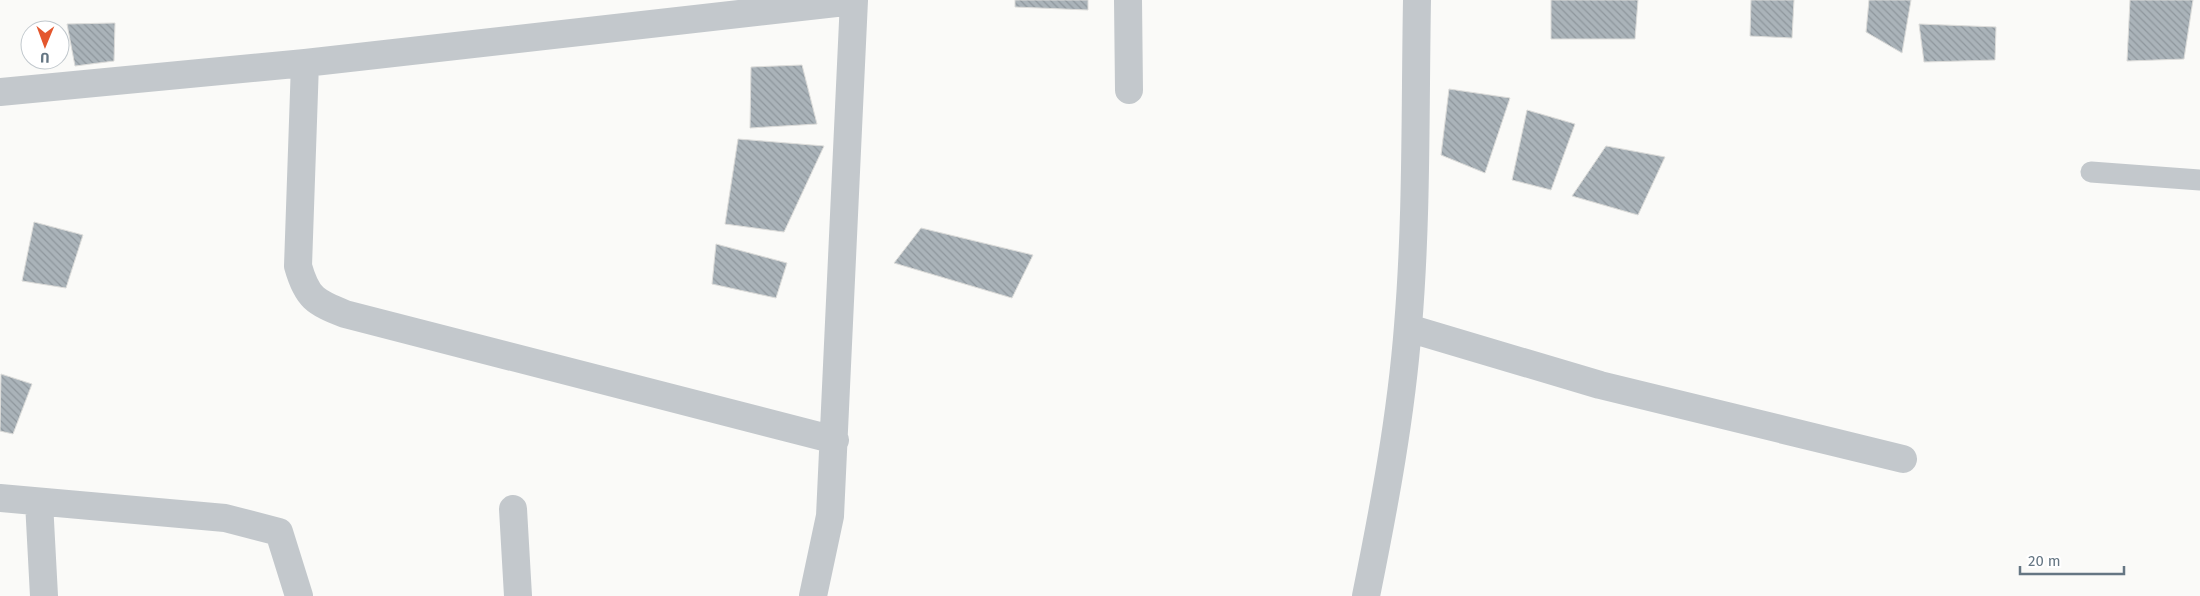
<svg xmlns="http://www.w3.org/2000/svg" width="2200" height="596" font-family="'Fira Sans',sans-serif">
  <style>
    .building { fill: url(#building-back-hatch); stroke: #dcdcda }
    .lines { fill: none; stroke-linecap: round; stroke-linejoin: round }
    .lane { stroke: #c3c8cc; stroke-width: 21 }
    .street { stroke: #c3c8cc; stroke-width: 28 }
  </style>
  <defs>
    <pattern id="building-back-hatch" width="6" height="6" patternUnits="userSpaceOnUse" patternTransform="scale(1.25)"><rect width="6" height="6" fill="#aab3b9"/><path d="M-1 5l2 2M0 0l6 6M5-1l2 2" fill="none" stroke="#8e969c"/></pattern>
  </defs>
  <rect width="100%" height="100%" fill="#fafaf8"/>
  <path class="building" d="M1015,0H1088V10L1015,7Z
    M1551,0H1638L1635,39H1551Z
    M1751,0H1794L1792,38L1750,36Z
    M1869,0H1911L1902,53L1866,32Z
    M2130,0H2193L2184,59L2127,61Z
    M115,23L114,61L75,66L67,24Z
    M1919,24L1996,27L1995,60L1924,62Z
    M802,65L817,124L750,128L751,67Z
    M1449,89L1510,98L1485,173L1441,155Z
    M1527,110L1575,124L1551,190L1512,180Z
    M738,139L824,146L784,232L725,224Z
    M1606,146L1665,157L1638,215L1572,196Z
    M34,222L83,235L66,288L22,281Z
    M921,228L1033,255L1012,298L894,263Z
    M716,244L787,263L776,298L712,284Z
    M1,374L32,384L13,434L0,431Z"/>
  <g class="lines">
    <path class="lane" d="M2091,172L2200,180"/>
    <path class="street" d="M1128,0L1129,90
      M305,63L298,266C307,298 315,302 345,314L835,440
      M0,92L305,63L854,1
      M1408,328L1600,385L1903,459
      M0,498L225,518L279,532L299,596
      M39,502L44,596
      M513,509L518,596
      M813,596L830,516L854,0
      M1366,596C1384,507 1401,417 1408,326C1417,218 1415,109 1417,0"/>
  </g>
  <g transform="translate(45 45) rotate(181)"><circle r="24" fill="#ffffff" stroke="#c1c8cd"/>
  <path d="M0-4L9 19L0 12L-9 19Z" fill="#e4572e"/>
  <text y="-8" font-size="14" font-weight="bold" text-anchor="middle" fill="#657683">U</text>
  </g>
  <path d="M2020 566v8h104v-8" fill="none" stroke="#657683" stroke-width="2.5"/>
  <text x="2028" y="566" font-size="15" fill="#657683" stroke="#ffffff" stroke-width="4" paint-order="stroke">20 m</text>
</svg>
